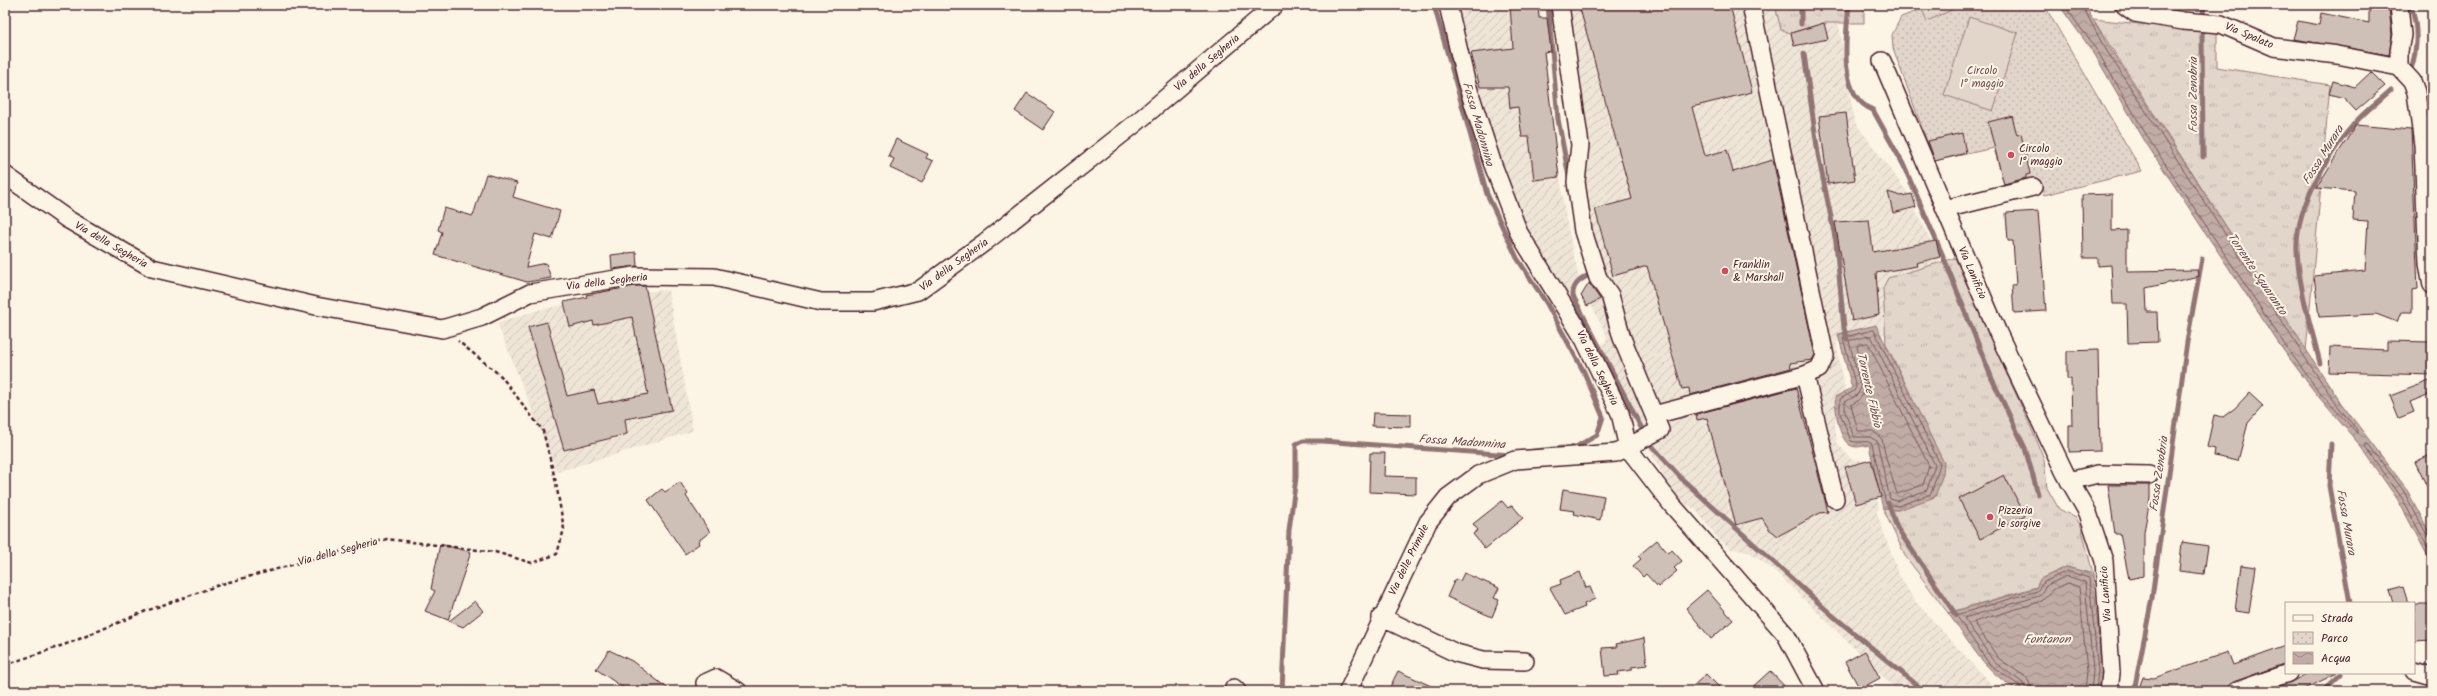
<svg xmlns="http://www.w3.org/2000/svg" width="2437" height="696" font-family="Kalam,sans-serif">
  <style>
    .industrial { fill: url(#industrial-furrows) }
    .grass { fill: url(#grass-tufts); stroke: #967a7a }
    .park { fill: url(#park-dots); stroke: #967a7a }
    .pitch { fill: #e2d5ca; stroke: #967a7a }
    .water { fill: url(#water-waves); stroke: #917474 }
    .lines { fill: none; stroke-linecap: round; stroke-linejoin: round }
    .shore { stroke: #79575c; stroke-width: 1 }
    .stream { stroke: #917474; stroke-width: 5 }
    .building { fill: #cfc0b7; stroke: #4a1f2b }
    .minor-casing { stroke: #4a1f2b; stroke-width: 20 }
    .path { stroke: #4a1f2b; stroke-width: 2.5; stroke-dasharray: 4 3; stroke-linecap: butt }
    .minor { stroke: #fcf5e5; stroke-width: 17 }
    .poi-dot { fill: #d1495b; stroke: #fcf5e5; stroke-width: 1.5 }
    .labels { text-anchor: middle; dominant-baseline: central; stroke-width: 4; stroke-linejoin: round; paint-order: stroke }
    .street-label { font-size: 11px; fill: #4a1f2b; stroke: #fcf5e5 }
    .park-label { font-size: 11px; fill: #704c53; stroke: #fcf5e5 }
    .poi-label { font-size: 11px; fill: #4a1f2b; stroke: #fcf5e5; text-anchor: start }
    .water-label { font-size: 12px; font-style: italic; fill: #6d4950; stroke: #fcf5e5 }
  </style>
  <defs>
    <pattern id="industrial-furrows" width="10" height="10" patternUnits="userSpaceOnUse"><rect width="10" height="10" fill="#eee5d7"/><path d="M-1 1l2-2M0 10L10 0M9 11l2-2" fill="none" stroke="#cec4b9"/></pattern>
    <pattern id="grass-tufts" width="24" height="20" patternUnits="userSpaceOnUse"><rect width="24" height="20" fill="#e2d5ca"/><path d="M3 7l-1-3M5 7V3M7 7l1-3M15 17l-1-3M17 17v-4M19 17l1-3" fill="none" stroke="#c3b6ae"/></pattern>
    <pattern id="park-dots" width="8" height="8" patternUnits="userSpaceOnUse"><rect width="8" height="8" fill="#e2d5ca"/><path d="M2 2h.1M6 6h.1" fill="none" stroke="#c3b6ae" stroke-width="1.8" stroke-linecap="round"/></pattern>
    <pattern id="water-waves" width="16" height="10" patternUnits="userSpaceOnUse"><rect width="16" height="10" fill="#c0aca5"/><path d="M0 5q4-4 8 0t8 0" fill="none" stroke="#9e8b87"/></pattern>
  </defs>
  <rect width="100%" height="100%" fill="#fcf5e5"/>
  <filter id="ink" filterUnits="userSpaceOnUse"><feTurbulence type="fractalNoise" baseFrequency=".025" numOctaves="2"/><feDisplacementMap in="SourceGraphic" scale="8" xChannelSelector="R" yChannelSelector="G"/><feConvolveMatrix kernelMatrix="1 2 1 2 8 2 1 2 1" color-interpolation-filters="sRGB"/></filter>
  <g filter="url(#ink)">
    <path class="industrial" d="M1456,5H1540L1554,136L1566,219L1579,279L1575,287L1564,295L1538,253L1503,172L1471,74Z
      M1561,5H1803L1838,18L1854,121L1908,193L1945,272L1883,301L1888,334L1836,342L1848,406L1837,414L1835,424L1837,442L1851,459L1867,461L1879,507L1877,513L1899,575L1916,602L1992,685L1964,684L1898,691L1777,573L1749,552L1731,549L1719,540L1695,509L1680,501L1668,488L1663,475L1593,345L1605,343L1607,336L1590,303L1594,297L1602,294L1593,261Z
      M668,290L693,431L557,472L497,323L538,310L620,293Z"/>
    <path class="grass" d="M1775,5H1864V23H1824L1791,33L1781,30Z
      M2093,19L2217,32V67L2330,85L2306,351Z
      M1955,258L2037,441L2044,459L2047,488L2059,509L2076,518L2081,526L2093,574L2066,567L2036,587L1948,613L1906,557L1883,509L1898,510L1912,397L1886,344L1883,288L1888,278Z"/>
    <path class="park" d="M1920,5H2044L2142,171L2044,195L2040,180L2005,188L1994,148L1934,161L1893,48L1892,35L1901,17L1922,9Z"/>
    <path class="pitch" d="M1920,5H1963L1927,21Z
      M1969,17L2018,33L1993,111L1944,95Z"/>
    <path class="water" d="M2059,5H2085L2106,42L2341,403L2406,488L2432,537V564L2398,500L2358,443L2317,395L2281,347L2146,143L2095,55Z
      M1876,325L1944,463L1943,474L1935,497L1898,510L1883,509L1869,445C1865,446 1860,447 1856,447C1838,446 1836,411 1835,397L1852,388L1838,334Z
      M2066,567L2093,574L2102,671L2100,691H2021C1987,676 1969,642 1948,613L2036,588L2040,579Z"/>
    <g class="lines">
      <path class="shore" d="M2064,5L2098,52L2150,141L2285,345L2320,393L2357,433V430L2337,405L2302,353L2103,45L2082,5
        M1874,330L1940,464L1931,494L1898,506L1886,504L1872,444C1867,439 1858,444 1851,441L1840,413V399L1854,391L1856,387L1843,338Z
        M1871,336L1935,465L1927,490L1897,501L1890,499L1877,441L1870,437H1854L1845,412V402L1857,395L1861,388L1849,341Z
        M1868,343L1929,466L1923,485L1897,494L1886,458L1882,439L1873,431H1858L1851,405C1878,390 1861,370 1857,346Z
        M2432,537L2427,535L2403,490L2368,444H2366L2365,446L2402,498L2432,556
        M2021,691L2020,686L1990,665L1956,615L2037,591L2044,582L2067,571L2089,578L2098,671L2096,691
        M2027,691L2023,683L1994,662L1964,618L2039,596L2047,585L2067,576L2085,582L2093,671L2091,691
        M2033,691L2027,678L1998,658L1974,622L2042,601L2052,590L2068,583L2079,587L2087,671L2085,691"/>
      <path class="stream" d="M1434,5L1487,194L1517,258L1547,304L1584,372L1603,417L1597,435L1576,447L1571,448
        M1548,5L1558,119L1569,177
        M1849,5C1846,35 1837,96 1873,110L1903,164L1943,256L1992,379L2025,448L2038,494
        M2203,14L2204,5
        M1801,24V5
        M2202,34L2203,157
        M1804,54L1818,154L1836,242L1844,328L1847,339
        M2411,69C2418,48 2418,27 2411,5
        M1591,271L1592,273C1582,279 1572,283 1573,296L1642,429
        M2320,363C2311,326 2299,289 2297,250C2295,209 2328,153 2355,123C2365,111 2379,101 2391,90
        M2331,444L2329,486L2350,603
        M1652,446L1682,479L1832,615L1924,691
        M1525,452L1563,448
        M1888,503L1897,528L1956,615
        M1282,691L1289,530L1296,478V444L1303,441H1322L1511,455
        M2134,691L2152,598L2187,342L2202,259
        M2323,691L2341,674"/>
    </g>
    <path class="building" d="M1510,5H1538L1539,18H1547L1551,51L1544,52L1559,177L1534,180L1529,137H1522L1518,107L1510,108L1508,87H1480L1471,53L1513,48Z
      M1579,5H1730L1752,92L1692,107L1705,156L1727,150L1733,172L1773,160L1815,355L1812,360L1790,363L1791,368L1690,395L1689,388L1682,389L1647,266L1613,276L1595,209L1632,199Z
      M2369,9H2389L2392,35L2389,55L2293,39L2298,21L2319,25L2321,13L2369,23Z
      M1824,23L1828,39L1794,46L1791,33Z
      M2371,72L2385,86L2356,111L2344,98L2329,94L2333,81L2355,87Z
      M1027,93L1055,112L1043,130L1015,111Z
      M1846,113L1855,180L1828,184L1819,116Z
      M2012,116L2017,135L2021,134L2030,174L2026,175V178L2004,184L1988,122Z
      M2356,125L2411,130L2418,289L2412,290V312H2401L2397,322L2376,314L2319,317L2314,276L2365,271L2368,221L2353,220L2355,191L2316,188Z
      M1962,133L1966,153L1935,161L1928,141Z
      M896,139L928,154L926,158L933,161L922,183L890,168L894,159L888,156Z
      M486,174L517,183L513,197L560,211L552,239L535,234L526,267L546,263L551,278L527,282L435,255L442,232L438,230L444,208L473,216Z
      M1888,192L1901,196L1912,194L1916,207L1893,213Z
      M2112,194V231L2127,230V271L2198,270L2199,276L2146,288L2147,312H2157L2158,342L2128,343L2127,304H2113L2111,265L2098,266V258H2083L2082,195Z
      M2038,211L2046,311L2014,313L2012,285H2016L2013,241H2008L2006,213Z
      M1869,220L1873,252L1936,241L1940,257L1916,263L1917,266L1876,273L1879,315L1852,321L1835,222Z
      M636,252L637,266L612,269L611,255Z
      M1589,283L1600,299L1587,306L1581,296Z
      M635,286H645L672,410L625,419L627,434L564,450L528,327L547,322L567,396L594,390L598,404L648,394L632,317L594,325L593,321L570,327L564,302L587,297L586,295Z
      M2387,341L2432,342V375L2329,372L2330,347L2387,350Z
      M2098,350L2100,451L2069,452V425H2072L2071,379H2067V351Z
      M2432,380V393L2410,402L2414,412L2399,418L2390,396Z
      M1796,388L1828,512L1820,513L1778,536L1769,529L1762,518L1736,525L1707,418L1697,420L1696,414Z
      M2249,393L2263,406L2248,423L2238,461L2214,456L2215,449L2207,447L2214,415L2223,417L2235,408Z
      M1373,413L1411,414V427L1372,426Z
      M1370,453H1385L1384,476L1416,477V494L1369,492Z
      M2432,454V497L2415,462Z
      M1871,460L1881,497L1856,504L1845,467Z
      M2004,475L2025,515L1980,539L1959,499Z
      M680,482L688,494L686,496L710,532L698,541L699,544L685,554L648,500L662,489L665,492Z
      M2108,485H2150V499L2144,532V576L2129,579L2120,534H2115Z
      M1563,489L1604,496L1600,520L1574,514L1575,511L1560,509Z
      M1502,501L1508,508L1512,505L1523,518L1485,549L1473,534L1478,530L1473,524Z
      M1657,540L1668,553L1672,550L1682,561L1674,568L1677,571L1658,587L1646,574L1643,577L1633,566L1641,559L1638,556Z
      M2182,542L2208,546L2204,574L2179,571Z
      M440,544L471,552L448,620L425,611L435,591L431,589Z
      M2241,565L2256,567L2249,613L2235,611Z
      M1580,572L1586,588L1590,587L1595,599L1584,604L1585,607L1565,615L1550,588L1561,584L1560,580Z
      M1464,573L1499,588L1494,598L1499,600L1492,617L1447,597L1455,579L1460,581Z
      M2403,587L2408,603H2393L2389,591Z
      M1707,590L1733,620L1711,639L1686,608Z
      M475,601L483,611L463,627L449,621Z
      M2414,604H2432V640L2414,641Z
      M1644,638L1647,665L1632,667V670L1618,672L1619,675L1605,676L1602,648L1617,647L1616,644Z
      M2286,646V663L2234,682L2229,685L2227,691H2138L2143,677L2154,678L2228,652L2233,665Z
      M609,650L632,661L671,691H628L596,669Z
      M1865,651L1880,678L1860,689L1845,662Z
      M1398,671L1442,691H1388Z
      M1770,671L1789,691H1748Z
      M2308,673H2337L2301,691H2267L2291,682Z
      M1706,674L1723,691H1688Z"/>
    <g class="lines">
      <g class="minor-casing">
        <path id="minor" d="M1448,5L1466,81L1493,165L1519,233L1584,339L1620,413L1628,448L1672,505L1786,635L1816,691
          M2124,5L2135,13L2183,21L2221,24L2274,47L2337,55L2399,67
          M2399,5L2402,35L2399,51V67L2412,81L2416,92L2423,145L2428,264L2432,285
          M1882,61L1998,333L2065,473L2088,513L2104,561L2111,673L2109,691
          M5,175L67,219L152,268L316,306L442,329L482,317L530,293L634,276L714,277L821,302H873L918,291L985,242L1136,123L1275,5
          M1945,209L2033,187
          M1805,375L1835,499
          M1654,415L1805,375L1819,369L1825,356L1751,5
          M2069,481L2098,474L2149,475
          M1381,617L1456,653L1483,660L1525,661
          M2414,671L2432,676
          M705,683L716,678L738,691
          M1234,688L1237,691
          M1348,691L1428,522L1448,497L1478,475L1515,460L1616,453L1660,430L1622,338L1610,295L1598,278L1583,231L1576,182L1580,145L1560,5
          M2237,691L2288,673"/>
      </g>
      <path class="path" d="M5,662L11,663L72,642L146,611L222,584L387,539L495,552L532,563L557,554L564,529L556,483L543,431L501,376L458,341"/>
      <use href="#minor" class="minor"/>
    </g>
  </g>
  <g class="poi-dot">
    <circle cx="2011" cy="155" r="4"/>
    <circle cx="1725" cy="271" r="4"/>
    <circle cx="1990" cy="517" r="4"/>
  </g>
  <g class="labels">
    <g class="street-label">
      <text transform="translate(2249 36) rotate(23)">Via Spalato</text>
      <text transform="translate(1207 63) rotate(-40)">Via della Segheria</text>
      <text transform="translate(111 245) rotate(30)">Via della Segheria</text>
      <text transform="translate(954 265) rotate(-36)">Via della Segheria</text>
      <text transform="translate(1972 273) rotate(67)">Via Lanificio</text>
      <text transform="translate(607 282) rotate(-7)">Via della Segheria</text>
      <text transform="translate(1597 368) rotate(64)">Via della Segheria</text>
      <text transform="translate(338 552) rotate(-15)">Via della Segheria</text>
      <text transform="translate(1409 560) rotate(-64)">Via delle Primule</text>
      <text transform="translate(2106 594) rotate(-94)">Via Lanificio</text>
    </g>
    <g class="park-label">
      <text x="1982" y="71">Circolo<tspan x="1982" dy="13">I° maggio</tspan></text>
    </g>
    <g class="poi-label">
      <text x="2019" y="149">Circolo<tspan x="2019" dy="13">1° maggio</tspan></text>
      <text x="1733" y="265">Franklin<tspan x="1733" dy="13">&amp; Marshall</tspan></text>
      <text x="1998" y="511">Pizzeria<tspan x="1998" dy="13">le sorgive</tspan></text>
    </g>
    <g class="water-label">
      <text transform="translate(2193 95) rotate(-90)">Fossa Zenobria</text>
      <text transform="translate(1478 124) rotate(74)">Fossa Madonnina</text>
      <text transform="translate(2323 155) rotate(-58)">Fossa Murara</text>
      <text transform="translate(2257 274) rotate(56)">Torrente Squaranto</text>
      <text transform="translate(1869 390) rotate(77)">Torrente Fibbio</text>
      <text transform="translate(1462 442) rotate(4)">Fossa Madonnina</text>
      <text transform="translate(2159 474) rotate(-82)">Fossa Zenobria</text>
      <text transform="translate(2346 522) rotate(80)">Fossa Murara</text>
      <text x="2047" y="639">Fontanon</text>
    </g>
  </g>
  <rect width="2437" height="696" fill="none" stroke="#fcf5e5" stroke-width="20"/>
  <rect x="10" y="10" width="2417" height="676" fill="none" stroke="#4a1f2b" stroke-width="1.5" filter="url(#ink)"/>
  <rect x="2285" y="602" width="130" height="72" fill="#fcf5e5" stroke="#b59f9b"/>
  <rect x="2293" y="615" width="20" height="6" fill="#fcf5e5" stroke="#b59f9b"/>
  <text x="2321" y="622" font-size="12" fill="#4a1f2b">Strada</text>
  <rect x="2293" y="632" width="20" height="12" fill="url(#park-dots)" stroke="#b59f9b"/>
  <text x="2321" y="642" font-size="12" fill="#4a1f2b">Parco</text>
  <rect x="2293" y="652" width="20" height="12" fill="url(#water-waves)" stroke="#b59f9b"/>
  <text x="2321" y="662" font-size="12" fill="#4a1f2b">Acqua</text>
</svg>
